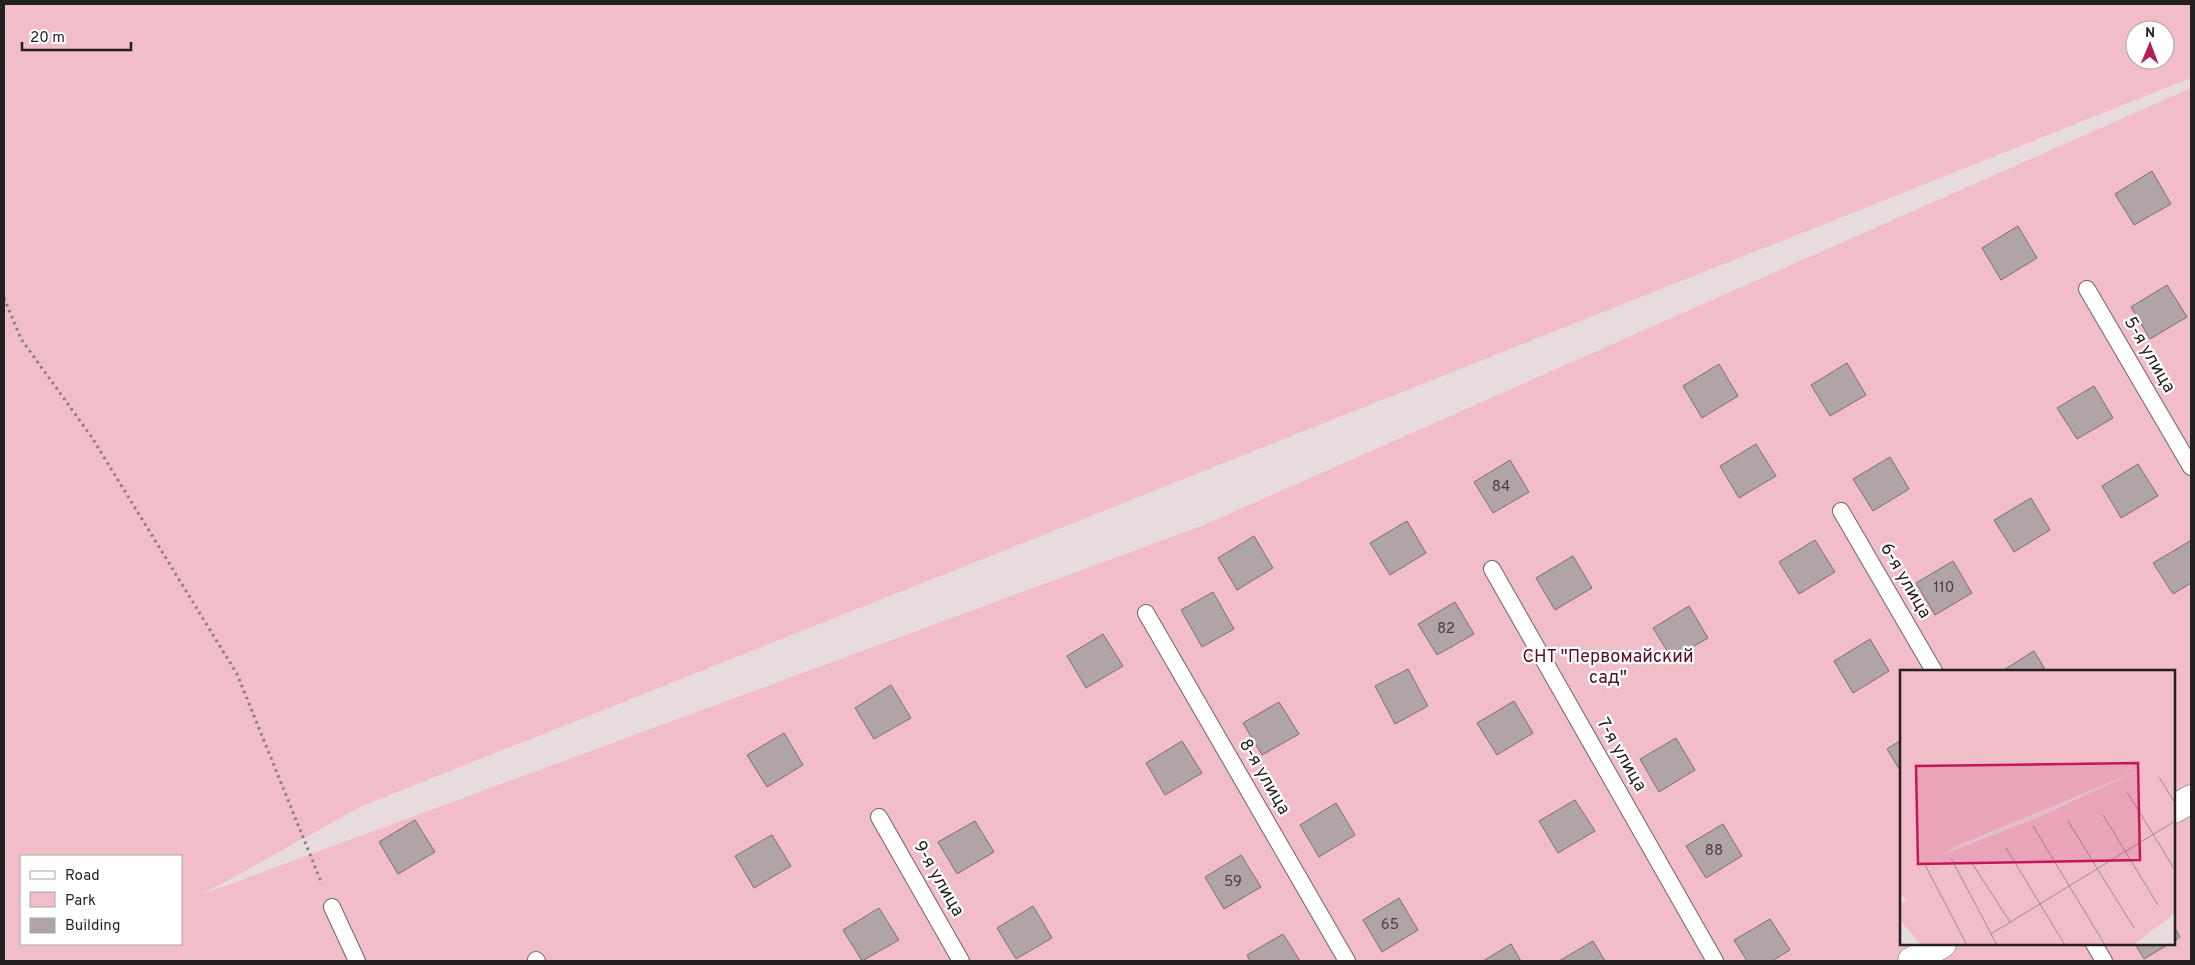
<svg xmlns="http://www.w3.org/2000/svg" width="2195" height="965" font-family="Overpass,sans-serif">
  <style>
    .green { fill: #f0bdc8; fill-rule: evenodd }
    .building { fill: #b0a4a6; stroke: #7b7072 }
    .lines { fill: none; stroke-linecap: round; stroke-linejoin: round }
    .lane-casing { stroke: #6f6466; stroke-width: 18 }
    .street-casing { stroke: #6f6466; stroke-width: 29 }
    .path { stroke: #877e80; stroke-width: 3; stroke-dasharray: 2.5 4; stroke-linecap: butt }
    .lane { stroke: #fff; stroke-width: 16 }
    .street { stroke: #fff; stroke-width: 28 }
    .labels { text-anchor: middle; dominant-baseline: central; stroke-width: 4.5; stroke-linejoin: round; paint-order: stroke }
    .number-label { font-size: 15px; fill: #474042 }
    .street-label { font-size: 18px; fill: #241f20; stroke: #fff }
    .park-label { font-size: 18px; fill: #560f29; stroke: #fff }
    .inset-road { fill: none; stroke: #9a9092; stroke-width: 1 }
    .view { fill: #c2185b; fill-opacity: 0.15; stroke: #c2185b; stroke-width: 2.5 }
    .inset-edge { fill: none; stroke: #241f20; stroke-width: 2.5 }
  </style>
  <rect width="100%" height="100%" fill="#e8dbde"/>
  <path class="green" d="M4,4H2191V78L362,806L203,894L1204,525L2191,88V961H4ZM2135,30H2165V60H2135ZM1901,671H2174V944H1901ZM21,856H181V944H21Z"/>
  <path class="building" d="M2152,171L2171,204L2134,225L2115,194Z
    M2018,226L2037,258L2001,280L1982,248Z
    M2167,285L2187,317L2150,339L2131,307Z
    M1847,363L1866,395L1830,416L1811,385Z
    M1719,364L1738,396L1702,418L1683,386Z
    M2094,386L2113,418L2077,439L2057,408Z
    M1756,444L1776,476L1739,498L1720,466Z
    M1890,457L1909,489L1873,511L1853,479Z
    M1510,460L1529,492L1493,513L1474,482Z
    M2138,464L2158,496L2121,518L2102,486Z
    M2031,498L2050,530L2014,552L1994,520Z
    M1407,521L1426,553L1390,575L1370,543Z
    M1254,536L1273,568L1237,590L1218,558Z
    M1815,540L1835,572L1799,594L1779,562Z
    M2190,541L2191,543V583L2173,594L2153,563Z
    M1573,556L1592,588L1555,610L1536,578Z
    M1953,561L1972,593L1935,615L1916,583Z
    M1213,592L1234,629L1202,647L1181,610Z
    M1455,602L1474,634L1437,655L1418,624Z
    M1689,606L1708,638L1672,659L1653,628Z
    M1103,634L1123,666L1086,688L1067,656Z
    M1870,639L1889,671L1853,693L1834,661Z
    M2034,651L2046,671H2002Z
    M1408,669L1428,706L1395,724L1375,686Z
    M891,685L911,718L874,739L855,708Z
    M1514,701L1533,733L1497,755L1477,723Z
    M1279,702L1299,734L1262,755L1243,723Z
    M784,733L803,765L767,787L747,755Z
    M1676,738L1695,770L1659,792L1640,759Z
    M1901,740V772L1887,749Z
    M1182,741L1202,773L1165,795L1146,763Z
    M1575,800L1595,831L1558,853L1539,821Z
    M1336,803L1355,835L1319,857L1300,825Z
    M415,820L435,852L398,874L379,842Z
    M975,821L994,852L957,874L938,842Z
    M1723,824L1742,856L1706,878L1686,846Z
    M772,835L791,866L754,888L735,856Z
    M1241,855L1261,887L1224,909L1205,877Z
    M1399,898L1418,930L1382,952L1363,920Z
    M1033,906L1052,938L1016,959L997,928Z
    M879,908L899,940L862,961L843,930Z
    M1770,919L1790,950L1772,961H1747L1734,940Z
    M2174,926L2180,937L2174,941Z
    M1283,934L1300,961H1250L1247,955Z
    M1593,941L1605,961H1559Z
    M1511,944L1521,961H1483Z
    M2135,944H2169L2144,959Z"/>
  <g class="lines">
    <g class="lane-casing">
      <path id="lane" d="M2087,289L2191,467
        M1841,511L1934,671
        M1492,569L1715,961
        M1146,613L1347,961
        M879,817L961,961
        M332,907L357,961
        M2094,944L2104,961
        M536,960L537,961"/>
    </g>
    <g class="street-casing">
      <path id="street" d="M2174,809L2191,799
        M1912,961L1942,944"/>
    </g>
    <path class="path" d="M4,298L21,339L91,436L237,674L322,884"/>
    <use href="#lane" class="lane"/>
    <use href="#street" class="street"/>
  </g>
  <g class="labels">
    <g class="number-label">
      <text x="1501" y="487">84</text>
      <text x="1944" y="588">110</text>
      <text x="1446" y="629">82</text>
      <text x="1714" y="851">88</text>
      <text x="1233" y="882">59</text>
      <text x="1390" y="925">65</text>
    </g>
    <g class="street-label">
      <text transform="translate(2149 355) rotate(60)">5-я улица</text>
      <text transform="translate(1905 581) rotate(60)">6-я улица</text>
      <text transform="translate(1621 755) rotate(60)">7-я улица</text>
      <text transform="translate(1264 777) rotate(60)">8-я улица</text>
      <text transform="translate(938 879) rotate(60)">9-я улица</text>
    </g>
    <g class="park-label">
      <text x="1608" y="657">СНТ "Первомайский<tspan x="1608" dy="21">сад"</tspan></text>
    </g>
  </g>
  <g transform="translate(1900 670)">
    <rect width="275" height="275" fill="#e8dbde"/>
    <path d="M0,0H275V243L233,275H21L0,250V233L7,231L0,223ZM242,99L139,147L42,185L54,177Z" fill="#f0bdc8" fill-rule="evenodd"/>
    <path class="inset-road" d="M259,107L275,133M227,122L275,200M203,145L258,235M168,151L234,258M133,156L205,275M106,178L165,275M51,188L97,275M72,193L110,252M25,195L67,275M91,264L275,151"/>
    <path class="view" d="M238,93L240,190L18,194L16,96Z"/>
    <rect width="275" height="275" class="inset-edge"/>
  </g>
  <rect width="2195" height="965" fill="none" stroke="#241f20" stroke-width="10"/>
  <rect x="20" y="855" width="162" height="90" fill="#ffffff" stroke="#a7a5a6"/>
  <rect x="30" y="871" width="25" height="8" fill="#ffffff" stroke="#a7a5a6"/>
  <text x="65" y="880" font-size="15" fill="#241f20">Road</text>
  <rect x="30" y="892" width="25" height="15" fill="#f0bdc8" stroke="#a7a5a6"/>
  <text x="65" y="905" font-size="15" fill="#241f20">Park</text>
  <rect x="30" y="918" width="25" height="15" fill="#b0a4a6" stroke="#a7a5a6"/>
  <text x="65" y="930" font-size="15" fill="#241f20">Building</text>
  <g transform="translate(2150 45) rotate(1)"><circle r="24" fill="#ffffff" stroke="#a7a5a6"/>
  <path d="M0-4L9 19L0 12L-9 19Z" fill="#ae1f56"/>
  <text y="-8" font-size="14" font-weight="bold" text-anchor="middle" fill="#241f20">N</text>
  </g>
  <path d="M22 42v8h109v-8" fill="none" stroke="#241f20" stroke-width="2.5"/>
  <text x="30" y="42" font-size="15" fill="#241f20" stroke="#ffffff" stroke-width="4" paint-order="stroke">20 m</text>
</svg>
